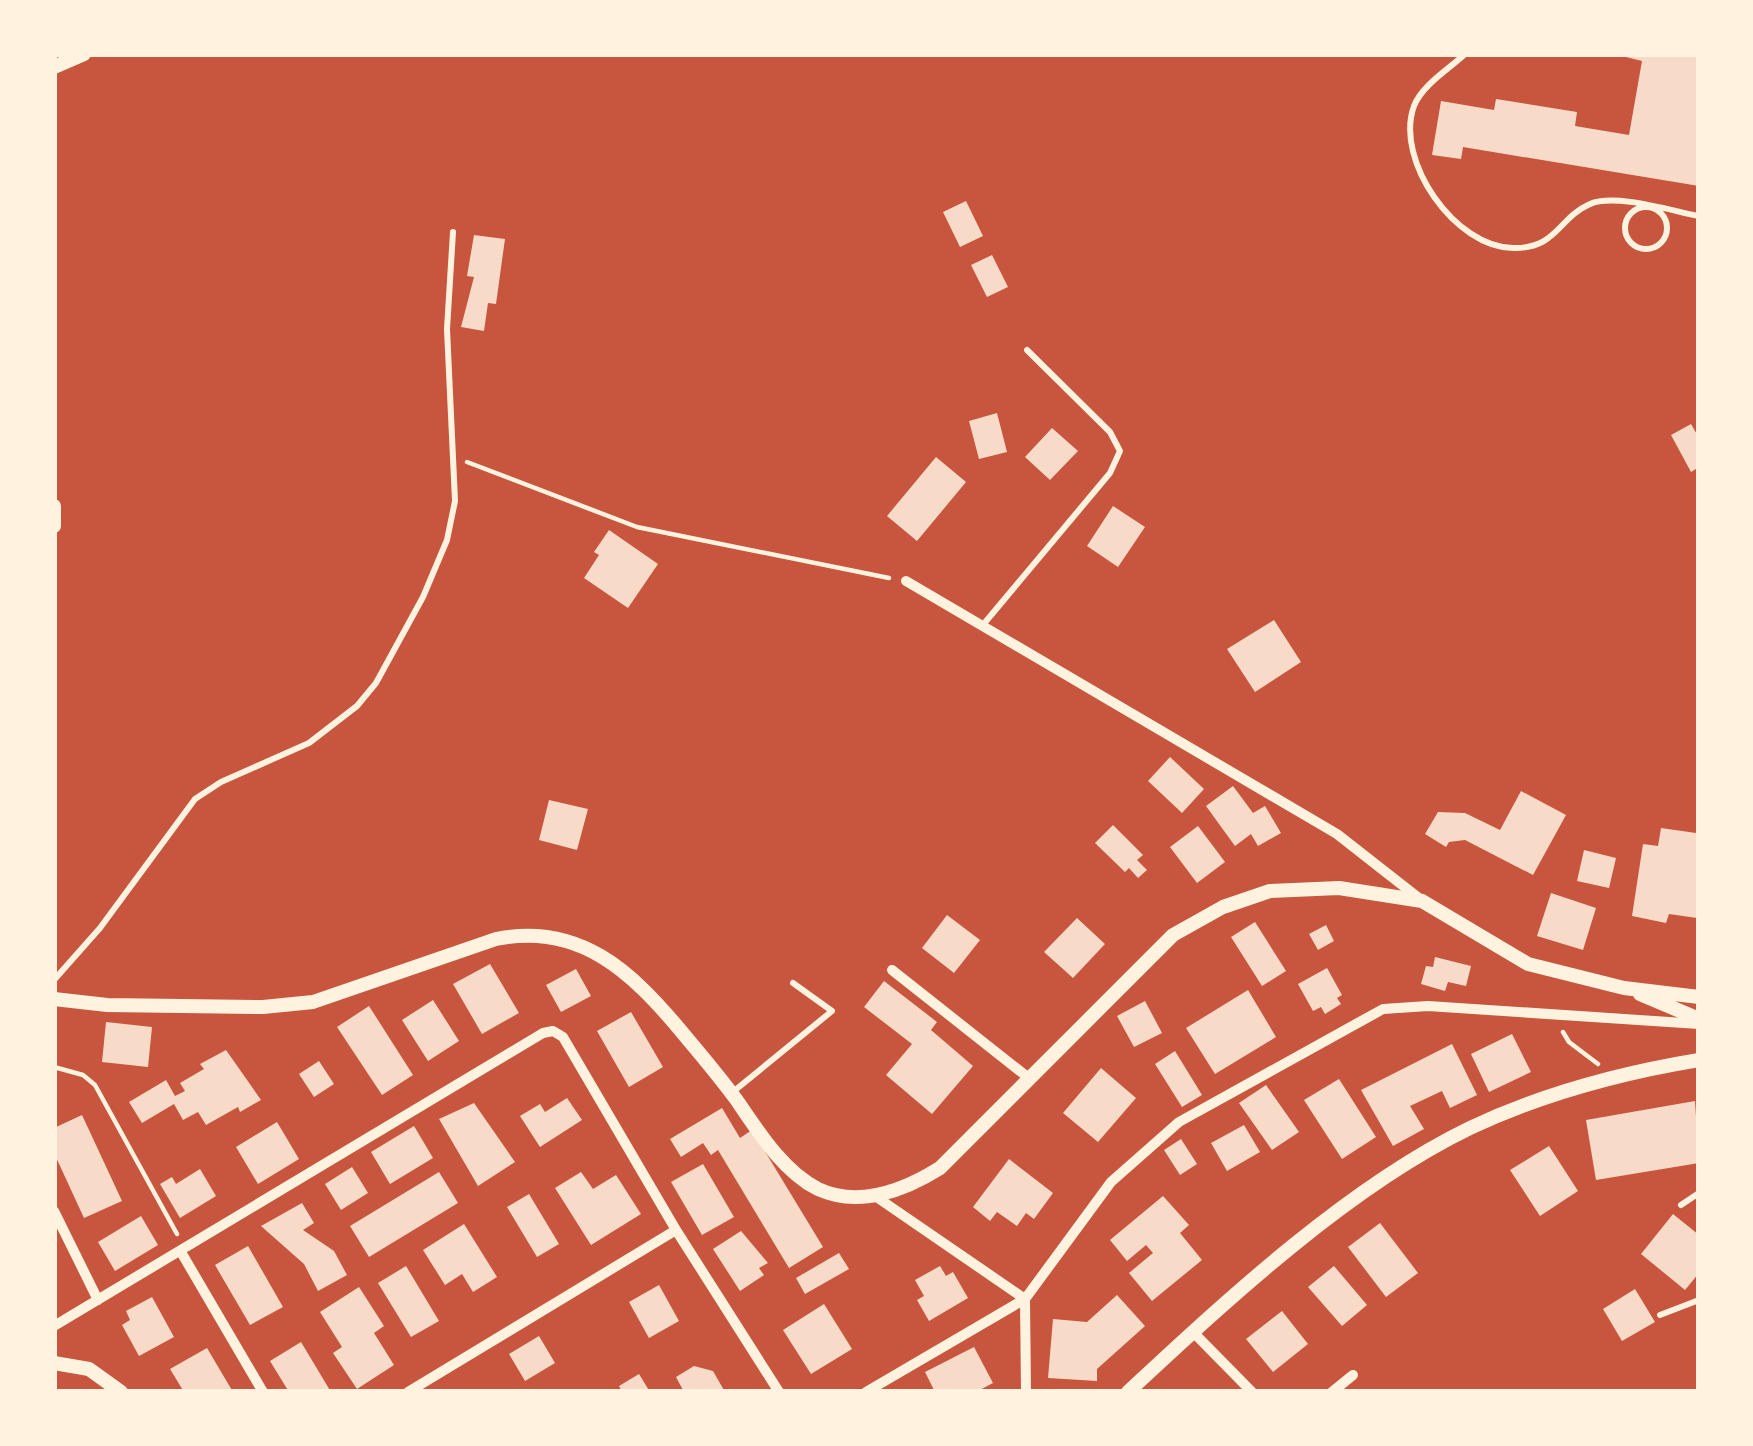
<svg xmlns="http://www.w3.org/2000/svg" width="1753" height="1446" font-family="'Exo 2',sans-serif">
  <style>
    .building { fill: #f7dbc8 }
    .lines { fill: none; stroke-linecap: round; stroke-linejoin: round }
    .path { stroke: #fff3e0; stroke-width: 4.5 }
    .service { stroke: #fff3e0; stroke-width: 6 }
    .minor { stroke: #fff3e0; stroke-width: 10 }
    .tertiary { stroke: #fff3e0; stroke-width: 14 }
  </style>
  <rect width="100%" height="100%" fill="#c8553d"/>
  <path class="building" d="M1614,54H1699V186L1463,147L1461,159L1432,155L1441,101L1494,110L1496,99L1577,112L1575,126L1629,135L1642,61Z
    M966,201L983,236L960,247L943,212Z
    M474,235L505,239L496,304L488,303L484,331L461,327L474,277L467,276Z
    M992,255L1008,287L987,297L971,265Z
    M997,413L1007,452L979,459L969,421Z
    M1691,424L1699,438V467L1691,472L1671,435Z
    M1052,428L1078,451L1050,480L1025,457Z
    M936,457L966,482L917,541L887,516Z
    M1113,506L1145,527L1118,567L1087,546Z
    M609,530L658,564L628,608L584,578L599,555L594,552Z
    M1274,620L1301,662L1255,692L1227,649Z
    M1170,757L1204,789L1182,813L1148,781Z
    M1233,786L1253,813L1265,806L1281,833L1258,846L1251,834L1235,846L1206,806Z
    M1521,791L1566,815L1533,875L1465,840L1449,842L1446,847L1425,834L1438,812L1465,813L1500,830Z
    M549,800L588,809L577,850L539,840Z
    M1113,825L1143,855L1137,860L1147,870L1138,878L1129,868L1125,872L1095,843Z
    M1198,826L1225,862L1197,883L1170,847Z
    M1661,828L1696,833L1697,918L1669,914L1666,923L1632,916L1643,844L1658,846Z
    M1584,850L1616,858L1609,888L1577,881Z
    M1551,893L1596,908L1583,950L1537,936Z
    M947,915L980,940L954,973L922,948Z
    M1077,918L1105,944L1073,978L1044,952Z
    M1255,922L1286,971L1262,986L1231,937Z
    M1326,925L1334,941L1318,950L1309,934Z
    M1435,957L1471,966L1466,986L1448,982L1445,991L1421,984L1426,966L1433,967Z
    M490,964L519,1013L482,1034L453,984Z
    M1327,968L1342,995L1337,998L1341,1004L1325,1014L1321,1007L1313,1011L1298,984Z
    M576,969L591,996L561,1012L546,985Z
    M884,981L937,1022L931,1030L973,1066L932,1114L886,1075L912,1044L864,1007Z
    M1248,990L1276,1037L1215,1074L1186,1028Z
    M433,1000L459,1041L428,1061L402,1020Z
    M1145,1001L1162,1033L1134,1047L1117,1016Z
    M369,1006L413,1075L382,1095L337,1027Z
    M631,1012L663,1067L629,1087L597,1031Z
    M106,1022L152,1027L148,1067L102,1062Z
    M1512,1034L1531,1072L1489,1092L1471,1054Z
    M1452,1044L1477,1095L1450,1108L1442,1091L1410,1106L1424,1129L1393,1146L1361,1090Z
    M226,1050L261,1100L240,1112L238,1107L206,1125L198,1112L183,1120L174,1104L142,1123L129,1102L166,1080L175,1096L185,1091L180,1083L204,1069L200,1064Z
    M1175,1051L1202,1095L1182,1107L1155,1064Z
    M319,1061L334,1084L314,1097L299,1074Z
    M1101,1068L1136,1098L1098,1142L1063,1113Z
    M1339,1079L1376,1137L1342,1159L1304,1100Z
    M1266,1085L1299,1132L1272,1150L1239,1103Z
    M567,1098L582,1120L540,1147L520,1116L540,1104L545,1112Z
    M1695,1101L1699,1163L1596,1180L1586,1120Z
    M474,1103L515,1162L478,1186L439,1119Z
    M722,1108L740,1138L752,1130L823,1247L789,1268L718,1150L711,1155L703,1143L681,1157L670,1139Z
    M82,1115L122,1201L84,1218L54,1153V1128Z
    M277,1122L299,1159L258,1184L236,1147Z
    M1244,1125L1260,1152L1227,1171L1211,1143Z
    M414,1126L433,1158L390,1184L371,1152Z
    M1181,1139L1197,1164L1180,1175L1164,1150Z
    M1549,1146L1578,1191L1540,1216L1510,1170Z
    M1009,1159L1053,1193L1034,1219L1026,1213L1017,1226L997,1212L990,1221L973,1207Z
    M703,1164L734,1217L702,1235L671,1182Z
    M352,1167L368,1193L341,1210L325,1184Z
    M200,1169L216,1196L180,1218L160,1184L172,1177L176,1184Z
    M439,1172L458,1203L369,1257L350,1226Z
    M581,1172L593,1189L616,1175L641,1214L591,1245L555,1188Z
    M529,1194L559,1244L537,1257L507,1207Z
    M1163,1196L1189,1225L1180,1233L1202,1260L1152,1301L1129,1273L1153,1253L1146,1245L1127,1261L1110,1240Z
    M302,1203L314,1223L303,1230L334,1251L347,1275L318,1291L304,1264L261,1226Z
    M1673,1214L1699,1235V1273L1685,1290L1641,1254Z
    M141,1216L158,1245L115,1271L98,1242Z
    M1380,1223L1418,1273L1386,1297L1348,1247Z
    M464,1224L497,1277L473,1292L462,1274L445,1285L423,1250Z
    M741,1231L768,1263L759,1268L764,1275L740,1291L713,1249Z
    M248,1246L283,1307L250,1325L215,1265Z
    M839,1253L849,1269L805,1294L796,1278Z
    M406,1266L439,1321L411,1337L378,1283Z
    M940,1266L946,1276L953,1272L968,1298L929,1321L917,1300L924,1296L915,1280Z
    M1334,1266L1367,1305L1342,1326L1308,1287Z
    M659,1285L679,1321L649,1338L629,1302Z
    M359,1287L384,1326L374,1333L394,1365L357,1389L333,1353L342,1347L320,1312Z
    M1635,1289L1655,1322L1622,1341L1603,1309Z
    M1117,1295L1145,1326L1097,1369V1381L1048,1378L1053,1319L1087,1322Z
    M152,1297L174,1337L139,1356L122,1325L130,1320L126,1311Z
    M824,1304L852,1349L811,1374L783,1330Z
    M1282,1311L1308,1344L1273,1372L1246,1339Z
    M539,1336L555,1363L525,1381L509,1354Z
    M301,1342L331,1392H289L270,1361Z
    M974,1347L993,1383L976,1392H935L925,1372Z
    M207,1348L233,1392H184L170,1369Z
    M694,1366L713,1371L725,1392H684L676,1377Z
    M639,1374L650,1392H622L619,1386Z"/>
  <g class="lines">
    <path class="path" d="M467,462L637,527L889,578
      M1563,1032L1569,1042L1598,1064
      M54,1067L83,1075L95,1085L177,1234"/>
    <path class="service" d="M1465,54C1449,69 1422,85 1414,106C1394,161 1456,248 1513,248C1557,249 1558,218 1590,204C1615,193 1672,211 1699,216
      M1625 228a21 21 0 1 1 42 0a21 21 0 1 1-42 0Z
      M982,626L1110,473L1120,451L1110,432L1027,350
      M54,980L100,928L195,799L221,782L309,743L357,706L376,683L423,597L447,540L455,501L447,329L453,232
      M734,1091L832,1011L793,983
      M1681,1205L1699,1193
      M1660,1315L1699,1300"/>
    <path class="minor" d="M906,581L1337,834L1420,899
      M892,970L1030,1079
      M875,1196L1025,1299L1026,1392
      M54,1211L98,1300
      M181,1252L263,1392
      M54,1326L543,1033L553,1031L563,1037L676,1230L779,1392
      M1193,1332L1252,1392
      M408,1392L676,1230
      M866,1392L1025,1299L1111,1182L1179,1122L1383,1009L1428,1006L1699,1024
      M1332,1392L1353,1375"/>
    <path class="tertiary" d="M54,67L84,54
      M54,506V526
      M1640,994L1699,1019
      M54,999L107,1005L263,1007L313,1002L496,939C579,922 631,971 681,1031C700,1054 720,1077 738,1102C759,1133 784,1172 818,1189C859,1208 905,1190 940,1168L1173,935L1223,907L1270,891L1339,888L1422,901L1528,964L1624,988L1699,997
      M54,1363L89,1369L121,1392
      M1128,1392C1227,1300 1348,1187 1470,1128C1542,1094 1620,1073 1699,1060"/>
  </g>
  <rect width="1753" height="1446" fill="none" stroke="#fff3e0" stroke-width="114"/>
</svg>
